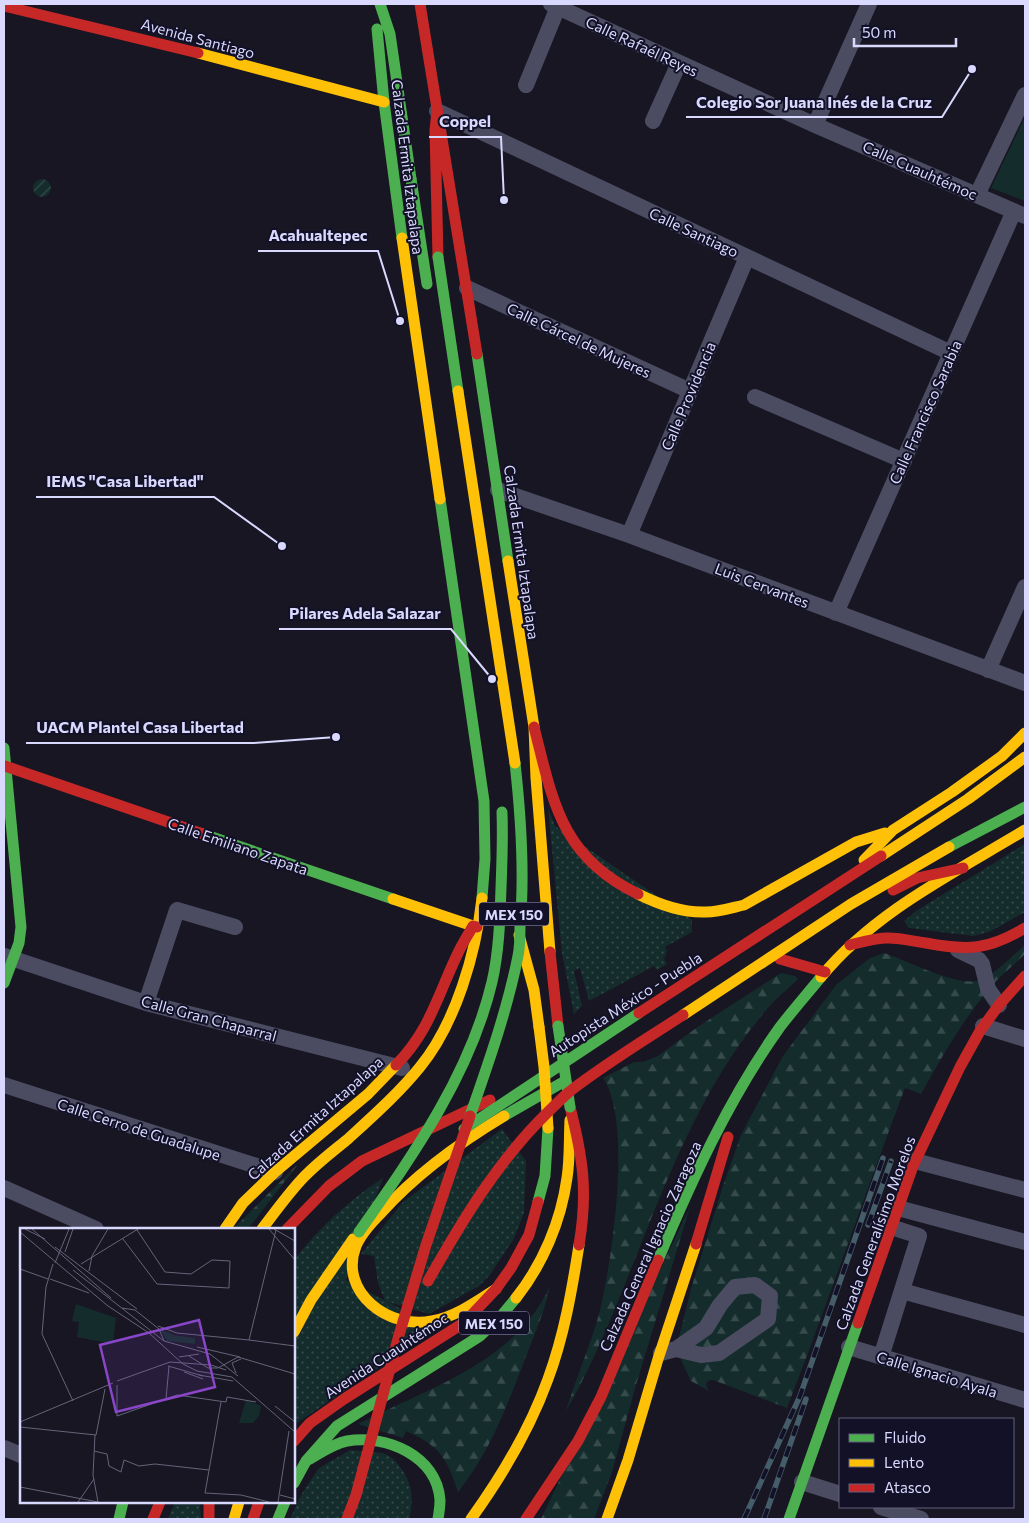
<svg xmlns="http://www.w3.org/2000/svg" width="1029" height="1523" font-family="Commissioner,sans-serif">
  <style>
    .grass { fill: url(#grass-dots) }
    .forest { fill: url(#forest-firs) }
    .garden { fill: url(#garden-furrows) }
    .pitch { fill: #142d2c }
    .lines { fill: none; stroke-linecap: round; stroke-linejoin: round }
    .street { stroke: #4b4c62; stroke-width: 16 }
    .fast { stroke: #4caf50; stroke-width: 11 }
    .slow { stroke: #ffc107; stroke-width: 11 }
    .jam { stroke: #c62828; stroke-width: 11 }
    .rail-casing { stroke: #455c69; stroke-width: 5.5 }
    .rail { stroke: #131127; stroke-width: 4; stroke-dasharray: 11; stroke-linecap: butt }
    .fast-bridge { stroke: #4caf50; stroke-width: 11 }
    .slow-bridge { stroke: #ffc107; stroke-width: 11 }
    .jam-bridge { stroke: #c62828; stroke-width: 11 }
    .labels { text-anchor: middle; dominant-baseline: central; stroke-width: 4; stroke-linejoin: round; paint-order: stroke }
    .shield { fill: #131127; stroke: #9e9cbe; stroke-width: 1 }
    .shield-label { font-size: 14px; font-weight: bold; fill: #d9d8fe }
    .street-label { font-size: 15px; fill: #d9d8fe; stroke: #131127 }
    .inset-road { fill: none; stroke: #65647a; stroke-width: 1 }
    .view { fill: #8946c8; fill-opacity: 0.15; stroke: #8946c8; stroke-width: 2.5 }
    .inset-edge { fill: none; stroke: #d9d8fe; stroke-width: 2.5 }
    .leader { fill: none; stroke: #d9d8fe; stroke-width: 2 }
    .callout-dot { fill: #d9d8fe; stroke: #131127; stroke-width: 2 }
    .callout-label { font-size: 16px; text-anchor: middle; font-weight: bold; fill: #d9d8fe; stroke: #131127; stroke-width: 4; stroke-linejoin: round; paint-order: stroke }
  </style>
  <defs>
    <pattern id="grass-dots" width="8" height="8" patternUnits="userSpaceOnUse" patternTransform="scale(1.25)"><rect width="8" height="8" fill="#142d2c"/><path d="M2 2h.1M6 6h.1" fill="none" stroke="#364b4c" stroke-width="1.8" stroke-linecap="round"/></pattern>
    <pattern id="forest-firs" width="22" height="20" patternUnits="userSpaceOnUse" patternTransform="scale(1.25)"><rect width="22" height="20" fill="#142d2c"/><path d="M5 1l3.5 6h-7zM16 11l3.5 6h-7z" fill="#364b4c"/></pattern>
    <pattern id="garden-furrows" width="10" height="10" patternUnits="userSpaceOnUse" patternTransform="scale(1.25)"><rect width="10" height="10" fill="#142d2c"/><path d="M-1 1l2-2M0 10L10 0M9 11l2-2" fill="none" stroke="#364b4c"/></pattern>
  </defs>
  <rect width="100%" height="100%" fill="#171622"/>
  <path class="grass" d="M548,808L555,826L692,920V932L665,947L667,951L664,959L667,964L657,970L654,966L589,1001L580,968L574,971L582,1006L574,1014L562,953Z
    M1025,844V912L989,932L973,936L909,928L904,921L916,911Z
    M502,1129L526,1161L524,1213L513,1240L489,1276L479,1286L429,1314L385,1301L378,1283L374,1256L361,1254L403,1202Z
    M383,1178L346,1280L437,1328L294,1425V1260C319,1228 349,1200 383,1178Z
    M350,1450C360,1451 382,1451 389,1456C393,1458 397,1463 400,1467C413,1484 414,1500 409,1519H290L301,1495L319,1468Z
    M175,1502H200L201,1519H168Z"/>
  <path class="forest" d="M1025,945V954C1017,962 1007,970 999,978C967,1012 944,1053 921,1094L905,1088C865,1194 828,1302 787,1408L713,1380H710L706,1383L707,1389L709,1391L691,1381L676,1349L691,1289L723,1186L741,1135L783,1056L836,985L870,958L884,953C907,960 961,990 983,979C998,971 1012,956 1025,945Z
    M781,973L795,976L798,979C788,989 777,997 768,1008C703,1083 667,1179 631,1269C612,1317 592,1366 566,1411C576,1378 590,1347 599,1314C612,1263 633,1121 603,1078L634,1062H643L658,1056L699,1026Z
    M299,1163L248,1229H233Z
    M690,1207L636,1385L612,1472L594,1519H541Z
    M550,1286C545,1311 534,1335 525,1359C506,1408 491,1450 458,1492C447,1458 440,1446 406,1431L403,1438L358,1424C428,1388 515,1363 550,1286Z"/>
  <path class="garden" d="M33 188a9 9 0 1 1 18 0a9 9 0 1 1-18 0Z"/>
  <path class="pitch" d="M1025,117V201L991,188Z"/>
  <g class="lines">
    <path class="street" d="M551,4L815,125L1025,216
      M526,85L558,7
      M437,111L951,353
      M653,121L679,63
      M815,125L869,4
      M977,195L1025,95
      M467,288L690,391
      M755,397L904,461
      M498,490L629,535L1025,683
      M629,535L747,257
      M836,613L1014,211
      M988,670L1025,587
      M958,950L979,960L982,964L988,989L999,1005
      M5,956L146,1003L402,1068
      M146,1003L177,910L235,927
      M983,1026L1025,1039
      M4,1085L275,1172
      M915,1161L1025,1190
      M4,1188L96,1229
      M898,1208L1025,1242
      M902,1291L1025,1325
      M849,1347L1025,1400
      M661,1353L676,1349L701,1355L719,1353L768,1319L770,1296L755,1285L735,1287L720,1305L706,1328L676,1349
      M881,1357L919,1236L891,1227
      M4,1448L21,1455
      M802,1482L840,1494
      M881,1507L921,1519"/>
    <path class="fast" d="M380,4L390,34L411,179
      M377,29L384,102L402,238
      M477,354L508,561
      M440,499L484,801L485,859L482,898
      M4,748L21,927L19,943L4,983
      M203,834L393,899
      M504,1116L565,1081
      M538,1202L545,1176L548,1128
      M658,1260C692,1180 729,1098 780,1027C793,1010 808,993 821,977
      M306,1461C319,1454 332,1444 347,1441C386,1434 437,1456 440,1500C440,1506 439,1513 438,1519
      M294,1483L306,1461L337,1426L480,1336L502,1315L516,1298
      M119,1519L123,1502
      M278,1519L285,1502
      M789,1519L858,1323"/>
    <path class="slow" d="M198,53L384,102
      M402,238L440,499
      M508,561L534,727L536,778L550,952
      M864,860L893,830L952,792L1002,756L1025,733
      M638,894C658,904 684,913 706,912C719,912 731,908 744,905L856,842L885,833
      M393,899L473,926
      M519,935L534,990L539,1027
      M821,977C874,912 954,873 1025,830
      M225,1229L243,1203L275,1172L368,1094L396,1065
      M262,1229C275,1212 288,1194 302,1179C316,1164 332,1152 348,1139C373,1116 399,1093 420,1067C456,1023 476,953 482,898
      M496,1289C476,1302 455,1317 432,1321C389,1330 338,1292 356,1246C361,1234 372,1222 381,1213C416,1174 459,1143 504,1116
      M516,1298C543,1264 561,1221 567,1178C570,1159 569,1139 570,1120
      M294,1332L311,1300L353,1239
      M234,1519L239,1502
      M471,1519C502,1476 530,1429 548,1379C564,1336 572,1290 579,1245
      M607,1519L628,1460L658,1359L696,1244"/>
    <path class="jam" d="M420,4L477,354
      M4,6L198,53
      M437,111L435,130L438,257
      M534,727C553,802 561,857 638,894
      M5,766L203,834
      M893,890L917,878L963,868
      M850,945C862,942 875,938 888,938C900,938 913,941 926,943C968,951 988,950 1025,928
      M550,952L558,1026
      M780,959L825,972
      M396,1065C430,1031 438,994 458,953C462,944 468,935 473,926L477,927
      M570,1107C583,1158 588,1192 579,1245
      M287,1229L329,1186L362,1161L490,1100
      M696,1244L728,1137
      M858,1323L913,1166L960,1067L980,1031L999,1005L1025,976
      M294,1441L310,1423L344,1399L465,1322L496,1289L511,1268L529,1235L538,1202
      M209,1502V1519
      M153,1519L160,1502
      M253,1519L259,1502
      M526,1519L578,1441L601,1397L658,1260"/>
    <g class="rail-casing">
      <path id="rail" d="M868,1225L891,1161
        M744,1519L800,1396L883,1158
        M764,1519L806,1399"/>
    </g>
    <use href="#rail" class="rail"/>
    <path class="fast-bridge" d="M411,179L427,284
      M438,257L458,391
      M949,847L1025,807
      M558,1026L570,1107
      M470,1116C488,1064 507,1011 518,956C520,947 520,936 520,926C525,872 521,817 515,763
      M464,1129L639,1013
      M359,1232C413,1155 470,1075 492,982C499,952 500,919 501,888C502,863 503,837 502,812"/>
    <path class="slow-bridge" d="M458,391L515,763
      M881,856L968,799L1025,757
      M683,1015L851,904L949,847
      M539,1027L544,1067L548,1128"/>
    <path class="jam-bridge" d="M639,1013L881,856
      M428,1281C462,1221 497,1162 547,1113C554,1106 561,1099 569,1092C605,1064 645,1040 683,1015
      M347,1519L356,1495L399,1335L426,1245L470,1116"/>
  </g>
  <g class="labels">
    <g class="shield">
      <rect x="479" y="902.5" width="70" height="23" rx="4"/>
      <rect x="459" y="1311.5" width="70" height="23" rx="4"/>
    </g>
    <g class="shield-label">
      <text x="514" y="914">MEX 150</text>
      <text x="494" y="1323">MEX 150</text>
    </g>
    <g class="street-label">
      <text transform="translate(198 38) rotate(15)">Avenida Santiago</text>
      <text transform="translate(642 46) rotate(25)">Calle Rafaél Reyes</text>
      <text transform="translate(408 167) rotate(83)">Calzada Ermita Iztapalapa</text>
      <text transform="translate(920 170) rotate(24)">Calle Cuauhtémoc</text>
      <text transform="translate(694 232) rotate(25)">Calle Santiago</text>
      <text transform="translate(579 340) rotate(25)">Calle Cárcel de Mujeres</text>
      <text transform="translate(688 396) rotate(-67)">Calle Providencia</text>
      <text transform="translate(925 412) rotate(-66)">Calle Francisco Sarabia</text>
      <text transform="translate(522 552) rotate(82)">Calzada Ermita Iztapalapa</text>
      <text transform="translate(762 585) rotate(21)">Luis Cervantes</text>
      <text transform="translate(238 846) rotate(19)">Calle Emiliano Zapata</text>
      <text transform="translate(625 1004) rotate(-33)">Autopista México - Puebla</text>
      <text transform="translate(209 1018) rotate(15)">Calle Gran Chaparral</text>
      <text transform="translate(315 1118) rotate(-42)">Calzada Ermita Iztapalapa</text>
      <text transform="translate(139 1129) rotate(18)">Calle Cerro de Guadalupe</text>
      <text transform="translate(875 1233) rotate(-70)">Calzada Generalísimo Morelos</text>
      <text transform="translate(650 1246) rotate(-66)">Calzada General Ignacio Zaragoza</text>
      <text transform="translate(386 1355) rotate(-33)">Avenida Cuauhtémoc</text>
      <text transform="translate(937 1374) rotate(17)">Calle Ignacio Ayala</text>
    </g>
  </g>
  <g transform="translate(20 1228)">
    <rect width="275" height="275" fill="#171622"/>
    <path d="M139,100L153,107L175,110V116L147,113Z" fill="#142d2c"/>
    <path d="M56,76L96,90L93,116L57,109L59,94L52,93ZM226,172L241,178L239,188L233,195H219Z" fill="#142d2c"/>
    <path class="inset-road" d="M5,1L25,11M12,1L91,70M249,1L275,32M254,1L275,13M256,2L229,112L275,118M0,4L88,78L129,105L163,136L177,143L212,149L275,204M103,11L137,56L209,60L210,33L192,32L171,46L145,44L117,2M35,19L117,81M45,24L53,1M35,35L49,1M33,36L26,59L22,106L53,173M61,36L118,1M0,41L28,51M53,42L144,113L190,126L218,148M69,43L72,28L88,1M30,51L69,65M102,80L115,82L139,101L144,113M138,98L157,105L229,112M177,119L220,129M169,128L188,140H198L218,129L275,146M159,129L179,126M148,138L183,148M164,144L183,151M216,145L212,135L221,131M179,147L213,153M97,153L150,134L191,137L206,142M97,157V188L157,167L206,174L207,169L236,174M146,171L149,138M201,174L185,265L221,267L249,274M255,178L275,194M0,194L93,155M0,199L76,207L85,161M75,207L73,247L78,274M74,223L87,226L89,238L101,244L104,232L119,238L135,236L189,242M0,259L78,274M260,267L275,271M58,274L74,251M258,274L269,203"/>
    <path class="view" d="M179,92L195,159L96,184L80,117Z"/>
    <rect width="275" height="275" class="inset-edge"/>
  </g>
  <path class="leader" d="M972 69L942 117H686M504 200L501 137H429M400 321L378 251H258M282 546L214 497H36M492 679L451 629H279M336 737L254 743H26"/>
  <g class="callout-dot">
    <circle cx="972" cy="69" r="5"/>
    <circle cx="504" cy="200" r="5"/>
    <circle cx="400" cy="321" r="5"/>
    <circle cx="282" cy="546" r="5"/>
    <circle cx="492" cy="679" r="5"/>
    <circle cx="336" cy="737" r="5"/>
  </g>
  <g class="callout-label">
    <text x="814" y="108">Colegio Sor Juana Inés de la Cruz</text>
    <text x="465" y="127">Coppel</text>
    <text x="318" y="241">Acahualtepec</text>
    <text x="125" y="487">IEMS "Casa Libertad"</text>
    <text x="365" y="619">Pilares Adela Salazar</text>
    <text x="140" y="733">UACM Plantel Casa Libertad</text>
  </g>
  <rect width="1029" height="1523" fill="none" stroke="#d9d8fe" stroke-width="10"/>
  <rect x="839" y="1418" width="175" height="90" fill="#131127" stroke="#62617d"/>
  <rect x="849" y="1434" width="25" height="8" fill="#4caf50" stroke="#62617d"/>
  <text x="884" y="1443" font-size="15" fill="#d9d8fe">Fluido</text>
  <rect x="849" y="1459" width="25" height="8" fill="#ffc107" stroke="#62617d"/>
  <text x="884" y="1468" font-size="15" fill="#d9d8fe">Lento</text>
  <rect x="849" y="1484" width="25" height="8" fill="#c62828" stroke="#62617d"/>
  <text x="884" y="1493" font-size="15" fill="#d9d8fe">Atasco</text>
  <path d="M854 38v8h102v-8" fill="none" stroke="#d9d8fe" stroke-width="2.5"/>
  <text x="862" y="38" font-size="15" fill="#d9d8fe" stroke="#131127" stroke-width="4" paint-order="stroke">50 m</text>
</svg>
